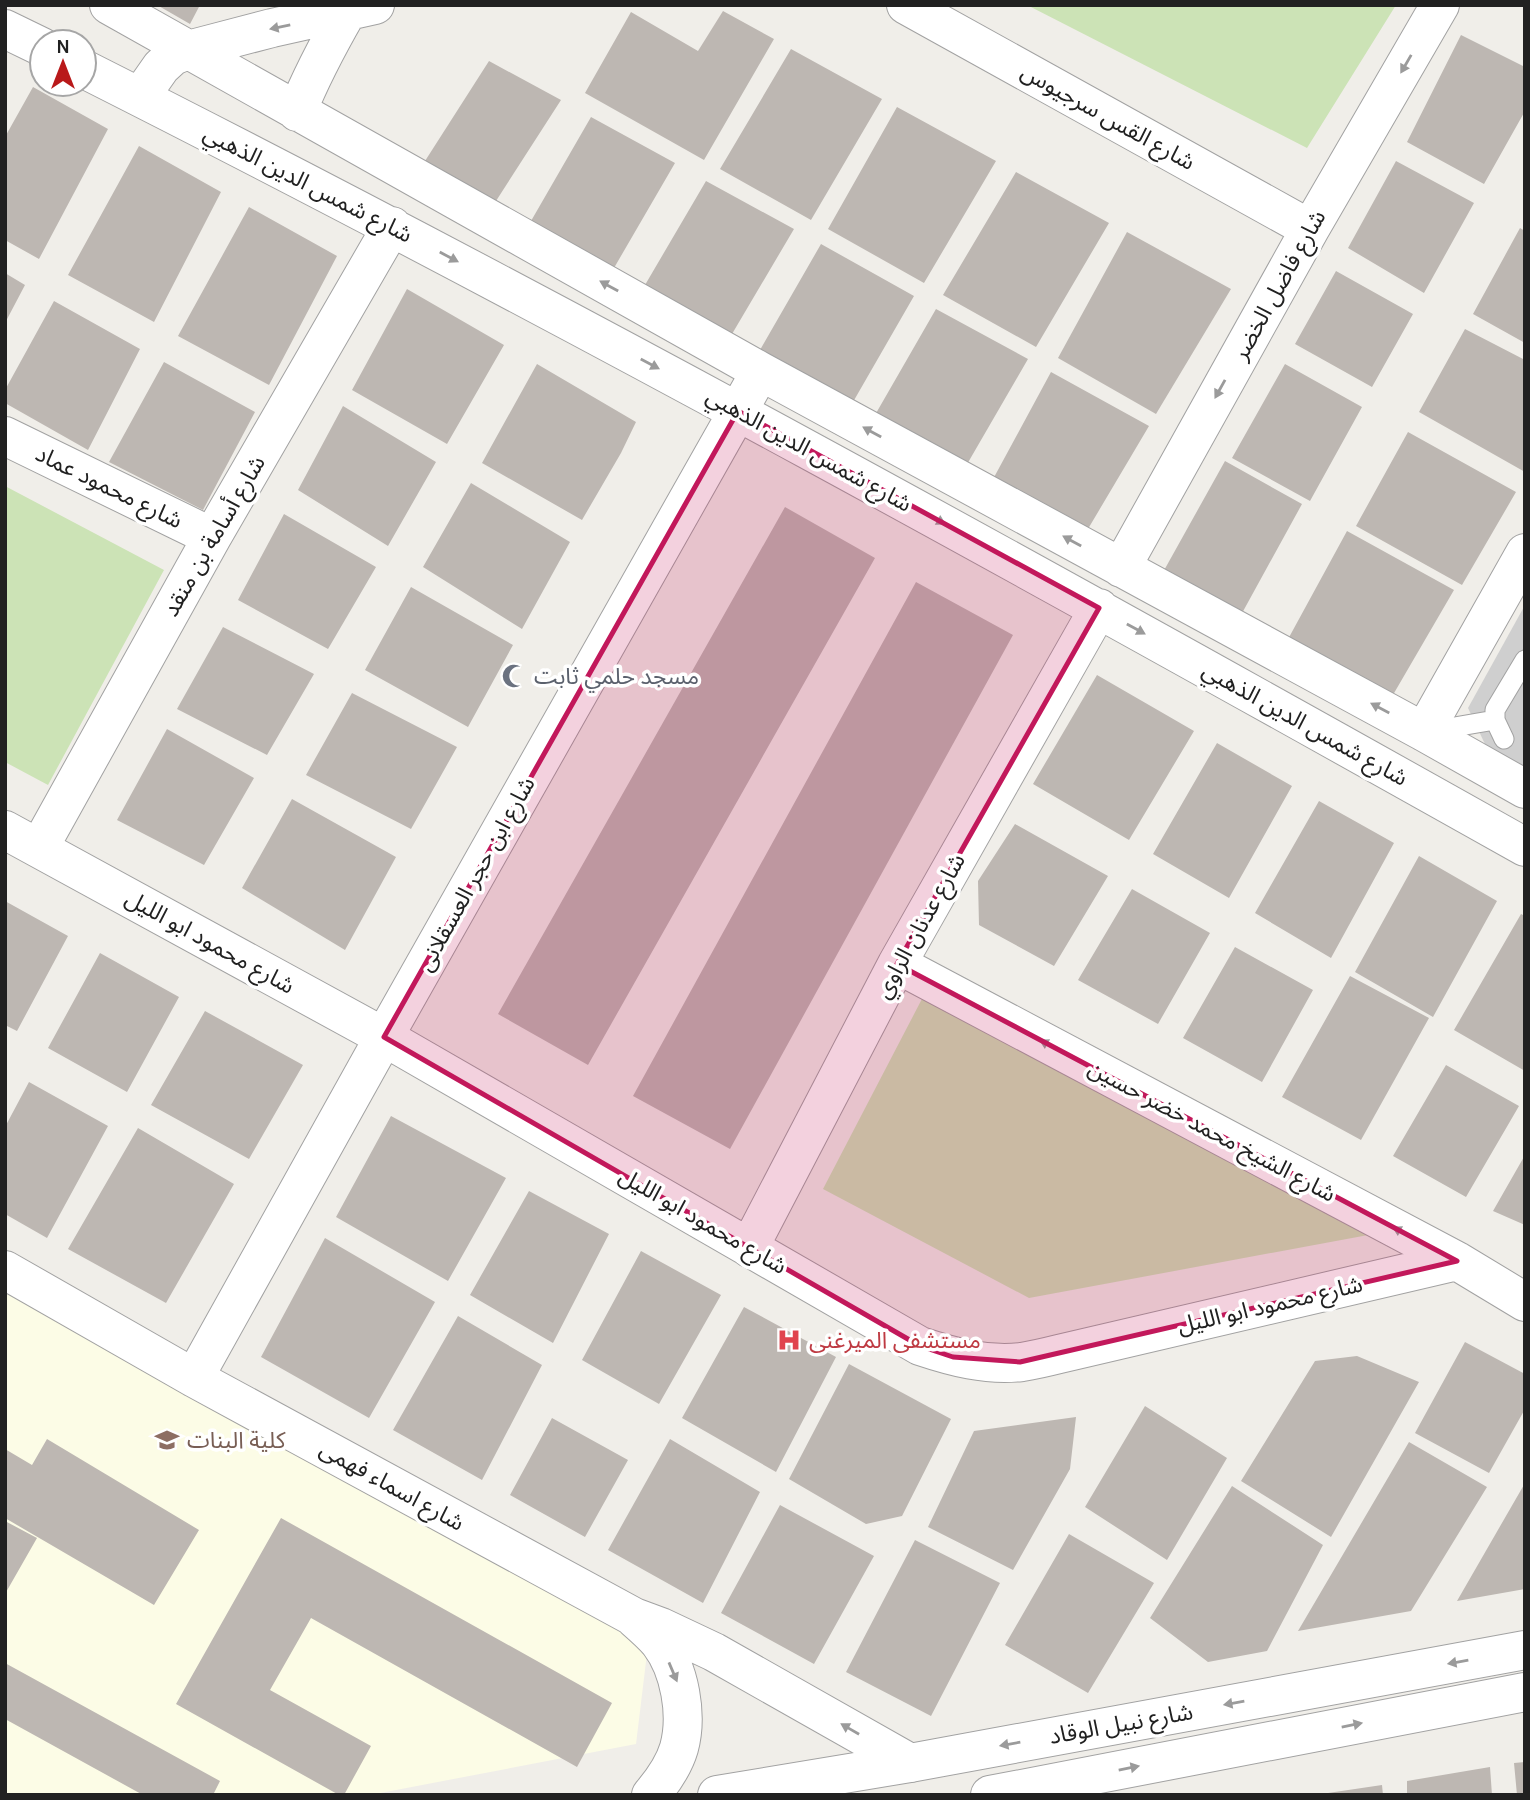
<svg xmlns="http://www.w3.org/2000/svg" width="1530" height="1800" font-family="Karla,'Noto Sans Arabic',sans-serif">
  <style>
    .education { fill: #fcfce6 }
    .religious { fill: #cfcfcf }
    .grass { fill: #cce3b6 }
    .building { fill: #bdb7b2 }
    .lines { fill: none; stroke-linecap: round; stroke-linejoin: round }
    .service-casing { stroke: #a2a2a2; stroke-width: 21 }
    .minor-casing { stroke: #a2a2a2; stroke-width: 40 }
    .tertiary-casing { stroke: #a2a2a2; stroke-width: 40 }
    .service { stroke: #fff; stroke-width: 19 }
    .minor { stroke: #fff; stroke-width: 38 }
    .tertiary { stroke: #fff; stroke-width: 38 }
    .oneway { fill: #9b9b9b }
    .marked { fill: #c2185b; fill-opacity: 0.2; stroke: #c2185b; stroke-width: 5; stroke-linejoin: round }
    .labels { text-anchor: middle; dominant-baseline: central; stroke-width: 7; stroke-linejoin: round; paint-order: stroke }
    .street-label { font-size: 23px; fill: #212121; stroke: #fff }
    .worship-label { font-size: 23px; fill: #5b616d; stroke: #fff; text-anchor: start }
    .health-label { font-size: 23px; fill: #be3a42; stroke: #fff; text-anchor: start }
    .education-label { font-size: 23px; fill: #785e54; stroke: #fff; text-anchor: start }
  </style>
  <rect width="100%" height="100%" fill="#f0eee9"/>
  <path class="education" d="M5,1268L652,1612L636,1744L370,1795H5Z"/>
  <path class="religious" d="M1525,605V777L1492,759L1468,708Z"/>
  <path class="grass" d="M1027,5H1396L1307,148Z
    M5,486L164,570L48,785L5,762Z
    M924,995L1379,1233L1029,1298L823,1189Z"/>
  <path class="building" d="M157,5H200L190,24Z
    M723,11L774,39L704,160L585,93L631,12L698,51Z
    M1461,35L1525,67V111L1484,184L1407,142Z
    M791,49L882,99L811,220L720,169Z
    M489,61L561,100L496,201L425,161Z
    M33,87L108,129L39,259L5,240V137Z
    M897,107L996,161L924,283L828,229Z
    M591,117L675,163L614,268L531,221Z
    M139,146L221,192L154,322L68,275Z
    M1396,161L1474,203L1424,293L1348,248Z
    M1016,172L1109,223L1036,347L943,295Z
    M706,181L794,229L732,334L645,285Z
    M249,207L337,256L269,385L178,336Z
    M1520,228L1525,231V343L1473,314Z
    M1127,232L1231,289L1156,414L1058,358Z
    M821,244L914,296L853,402L760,350Z
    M1336,271L1413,314L1372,387L1295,344Z
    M5,273L25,285L5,323Z
    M407,289L504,345L447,444L352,390Z
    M54,301L140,349L88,450L5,403V390Z
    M936,309L1028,359L966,466L875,415Z
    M1465,329L1525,360V472L1419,412Z
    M164,362L255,412L203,510L109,462Z
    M537,364L636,422L621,453L582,520L482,463Z
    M1285,364L1362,407L1310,501L1232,458Z
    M1051,372L1149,426L1085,534L992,481Z
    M343,406L436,462L388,546L298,490Z
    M1408,432L1516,492L1462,585L1356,526Z
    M1225,461L1302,504L1241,615L1162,574Z
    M471,483L570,542L522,629L423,567Z
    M785,507L875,558L588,1065L498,1014Z
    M284,514L376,567L328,649L238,600Z
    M1347,531L1454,590L1390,700L1287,641Z
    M916,582L1013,635L730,1149L633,1096Z
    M411,587L513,645L468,727L365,670Z
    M223,627L314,674L267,755L177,709Z
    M1097,675L1194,731L1129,840L1033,784Z
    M352,693L457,747L411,829L306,775Z
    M167,729L254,778L204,865L117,820Z
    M1217,743L1292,786L1229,898L1153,854Z
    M292,799L396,857L345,950L242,888Z
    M1319,801L1394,843L1331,958L1255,913Z
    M1015,824L1108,876L1054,966L979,925L978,881Z
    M1419,856L1497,901L1433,1017L1355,972Z
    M1132,889L1210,933L1158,1024L1078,980Z
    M5,901L68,936L17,1031L5,1025Z
    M1521,914L1525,916V1071L1454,1030Z
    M1235,947L1313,990L1262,1082L1183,1038Z
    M100,953L179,997L127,1092L48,1048Z
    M1350,976L1429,1018L1361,1140L1282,1097Z
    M205,1011L303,1065L249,1159L151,1105Z
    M1446,1065L1519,1106L1466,1197L1393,1156Z
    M29,1082L108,1126L47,1238L5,1214V1127Z
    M391,1116L506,1178L448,1281L336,1217Z
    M138,1128L234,1184L166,1303L68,1249Z
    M1525,1155V1225L1493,1211Z
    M529,1191L609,1234L553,1343L470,1295Z
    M325,1238L435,1302L369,1418L261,1357Z
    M641,1251L721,1295L659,1404L582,1360Z
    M744,1307L836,1357L776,1472L682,1418Z
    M458,1316L542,1365L482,1480L393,1430Z
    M1465,1342L1525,1374V1409L1489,1473L1415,1433Z
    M1357,1356L1419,1382L1331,1537L1241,1481L1315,1361Z
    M849,1364L951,1419L902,1516L866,1524L789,1479Z
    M1145,1406L1227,1458L1167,1560L1085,1507Z
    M1076,1417L1070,1469L1013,1570L928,1527L974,1431Z
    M552,1418L628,1460L585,1537L510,1495Z
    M47,1439L199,1530L154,1605L5,1518V1449L32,1465Z
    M670,1439L760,1492L703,1603L608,1550Z
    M1409,1442L1487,1487L1411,1611L1298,1631Z
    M1525,1483V1589L1457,1601Z
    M1232,1486L1323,1545L1267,1651L1208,1662L1150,1618Z
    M780,1505L874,1556L814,1664L721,1613Z
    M281,1518L612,1703L577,1767L311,1618L270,1690L371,1746L344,1795H339L176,1704Z
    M5,1521L37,1538L5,1594Z
    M1069,1534L1154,1583L1088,1693L1005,1645Z
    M915,1540L1000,1583L931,1716L846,1672Z
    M5,1663L220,1781L213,1795H143L5,1719Z
    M1525,1762V1795H1517L1514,1763Z
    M1490,1767L1492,1795H1407V1781Z
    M1382,1785L1383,1795H1328V1793Z"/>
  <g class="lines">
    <g class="service-casing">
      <path id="service" d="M1431,731L1495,720
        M1504,739L1495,720V710L1525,660"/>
    </g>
    <g class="minor-casing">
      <path id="minor" d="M109,5L760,371L1424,732L1525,789
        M906,5L1310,229
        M5,29L42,47
        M84,69C571,315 1049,580 1525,847
        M140,97L161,67L173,56L188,50L272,28L375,5
        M297,112C311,77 328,45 347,12
        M5,436L212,537
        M1121,568L1310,229L1440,5
        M1424,732L1525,553
        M5,830L384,1037L920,1346C953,1357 986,1366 1022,1362C1034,1360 1047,1357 1059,1354L1457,1261
        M39,848L212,537L392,226
        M897,964L1457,1261L1525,1302
        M749,1248L897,964L1099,608
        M5,1270L194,1378L634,1617L661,1627L714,1652L910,1763
        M194,1378L384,1037L751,388
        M635,1619C643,1626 652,1634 659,1642C680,1669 688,1715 679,1748C674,1765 663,1781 651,1795"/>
    </g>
    <g class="tertiary-casing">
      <path id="tertiary" d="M717,1795L910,1763L1525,1650
        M990,1795L1525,1692"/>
    </g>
    <use href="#service" class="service"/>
    <use href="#minor" class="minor"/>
    <use href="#tertiary" class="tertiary"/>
  </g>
  <defs><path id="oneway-solid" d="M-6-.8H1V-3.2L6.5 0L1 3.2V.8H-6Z" transform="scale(1.75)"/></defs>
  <g class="oneway">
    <use href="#oneway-solid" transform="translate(280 27) rotate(168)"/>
    <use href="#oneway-solid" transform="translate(1406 64) rotate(120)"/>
    <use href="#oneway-solid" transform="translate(449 257) rotate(28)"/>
    <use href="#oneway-solid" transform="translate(609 286) rotate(-151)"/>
    <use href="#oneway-solid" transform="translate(650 364) rotate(28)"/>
    <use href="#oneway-solid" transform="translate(1220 389) rotate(119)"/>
    <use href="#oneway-solid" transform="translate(872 432) rotate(-151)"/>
    <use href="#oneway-solid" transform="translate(936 519) rotate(29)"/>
    <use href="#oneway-solid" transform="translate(1072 541) rotate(-151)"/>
    <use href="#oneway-solid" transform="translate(1136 629) rotate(29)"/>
    <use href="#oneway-solid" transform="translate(1380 708) rotate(-152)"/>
    <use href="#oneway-solid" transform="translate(1049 1045) rotate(-152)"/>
    <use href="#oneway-solid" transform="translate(1402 1232) rotate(-152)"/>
    <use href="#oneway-solid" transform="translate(1458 1662) rotate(170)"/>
    <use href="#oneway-solid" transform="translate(673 1672) rotate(67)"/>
    <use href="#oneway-solid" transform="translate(1234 1703) rotate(170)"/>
    <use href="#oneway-solid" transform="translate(1352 1725) rotate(-11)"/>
    <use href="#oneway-solid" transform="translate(850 1729) rotate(-150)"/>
    <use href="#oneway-solid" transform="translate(1010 1744) rotate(170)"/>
    <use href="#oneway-solid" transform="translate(1129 1768) rotate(-11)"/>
  </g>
  <path class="marked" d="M738,411L1099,608L897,964L1457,1261L1020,1362L953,1357L920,1346L384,1037Z"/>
  <defs>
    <g id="mosque-bare" transform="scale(1.89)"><path d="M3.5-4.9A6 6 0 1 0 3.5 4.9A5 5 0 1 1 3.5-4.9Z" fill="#6b7280" stroke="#fff" stroke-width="2.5" paint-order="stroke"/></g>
    <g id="hospital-bare" transform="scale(1.89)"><path d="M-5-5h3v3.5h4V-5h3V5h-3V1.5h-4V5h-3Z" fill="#e0444e" stroke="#fff" stroke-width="2.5" paint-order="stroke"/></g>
    <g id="university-bare" transform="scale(1.89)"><path d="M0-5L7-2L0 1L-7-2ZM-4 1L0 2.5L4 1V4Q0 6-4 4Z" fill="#8d6e63" stroke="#fff" stroke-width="2.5" paint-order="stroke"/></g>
  </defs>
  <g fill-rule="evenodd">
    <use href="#mosque-bare" x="514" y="676"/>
    <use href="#hospital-bare" x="789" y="1340"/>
    <use href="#university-bare" x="167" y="1440"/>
  </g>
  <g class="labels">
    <g class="street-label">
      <text transform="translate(1108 117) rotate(29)">شارع القس سرجيوس</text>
      <text transform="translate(308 184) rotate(27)">شارع شمس الدين الذهبي</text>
      <text transform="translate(1279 285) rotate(-61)">شارع فاضل الخضر</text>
      <text transform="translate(809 450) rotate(29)">شارع شمس الدين الذهبي</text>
      <text transform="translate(109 487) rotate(26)">شارع محمود عماد</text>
      <text transform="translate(214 536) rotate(-60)">شارع أسامة بن منقد</text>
      <text transform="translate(1305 724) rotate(29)">شارع شمس الدين الذهبي</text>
      <text transform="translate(476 874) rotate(-61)">شارع ابن حجر العسقلانى</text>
      <text transform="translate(920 926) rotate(-61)">شارع عدنان الراوي</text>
      <text transform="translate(210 942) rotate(29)">شارع محمود ابو الليل</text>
      <text transform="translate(1212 1131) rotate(28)">شارع الشيخ محمد خضر حسين</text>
      <text transform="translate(703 1221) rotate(30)">شارع محمود ابو الليل</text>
      <text transform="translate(1270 1305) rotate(-13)">شارع محمود ابو الليل</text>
      <text transform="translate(392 1486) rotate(29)">شارع اسماء فهمى</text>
      <text transform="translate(1121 1724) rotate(-10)">شارع نبيل الوقاد</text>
    </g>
    <g class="worship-label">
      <text x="534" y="676">مسجد حلمي ثابت</text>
    </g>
    <g class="health-label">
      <text x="809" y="1340">مستشفى الميرغنى</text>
    </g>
    <g class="education-label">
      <text x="187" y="1440">كلية البنات</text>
    </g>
  </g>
  <rect width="1530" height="1800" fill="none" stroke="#212121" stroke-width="14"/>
  <g transform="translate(63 63)"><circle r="33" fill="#ffffff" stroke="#a6a6a6" stroke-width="2"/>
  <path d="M0-5L12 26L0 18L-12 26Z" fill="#b9191a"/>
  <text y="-10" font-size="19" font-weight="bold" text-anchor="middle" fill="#212121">N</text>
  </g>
</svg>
